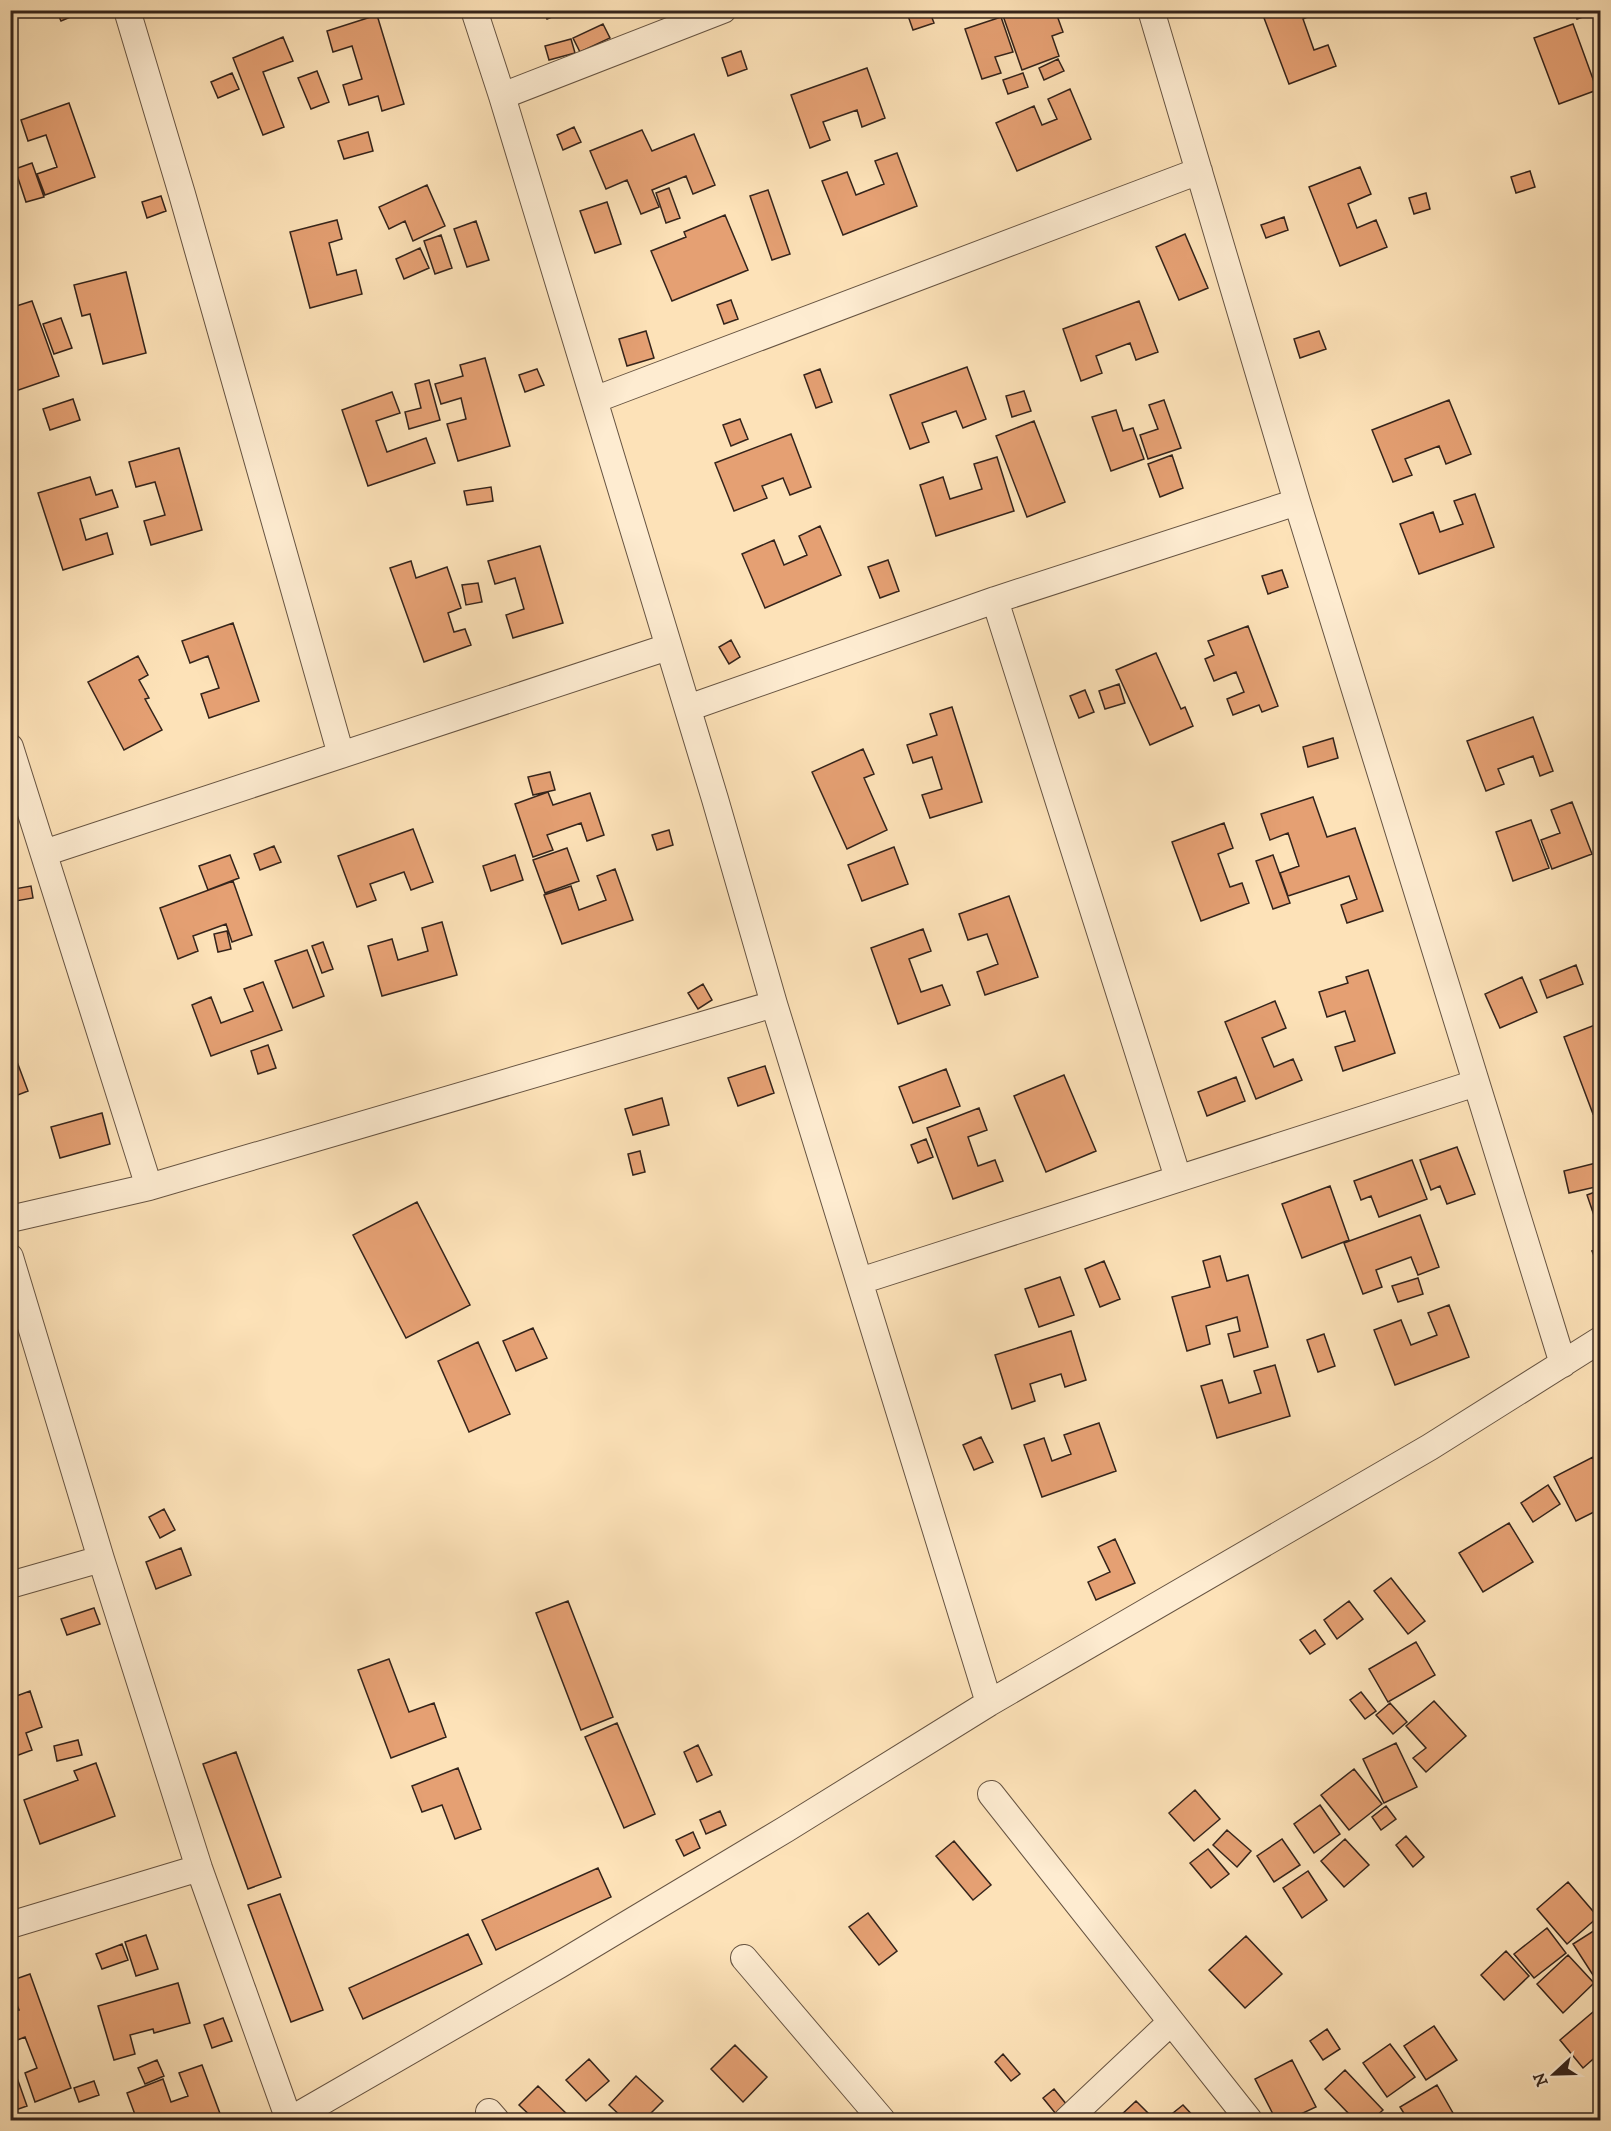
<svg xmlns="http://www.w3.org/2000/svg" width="1611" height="2131" font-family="'IM FELL DW Pica',serif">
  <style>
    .building { fill: #e5a073; stroke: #35241b; stroke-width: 1.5 }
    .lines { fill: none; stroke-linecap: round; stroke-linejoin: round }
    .minor-casing { stroke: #675442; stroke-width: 28 }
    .minor { stroke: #feecd1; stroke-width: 26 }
  </style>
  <rect width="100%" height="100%" fill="#fde2b8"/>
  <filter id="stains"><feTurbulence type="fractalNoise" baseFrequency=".00333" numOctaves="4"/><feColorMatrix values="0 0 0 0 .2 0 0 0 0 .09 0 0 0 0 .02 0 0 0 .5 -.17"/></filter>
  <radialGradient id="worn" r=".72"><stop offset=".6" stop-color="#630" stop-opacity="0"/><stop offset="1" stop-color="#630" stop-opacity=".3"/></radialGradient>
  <path class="building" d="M56,10H87L61,21Z
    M543,10H569L547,19Z
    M906,10H929L934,23L913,30Z
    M1001,10H1055L1063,32L1052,36L1059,56L1022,70Z
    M1261,10H1322L1303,19L1314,50L1328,45L1336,66L1289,84Z
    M1574,10H1600V11L1577,19Z
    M377,15L404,104L382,111L378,96L349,105L343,85L362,79L352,46L333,52L327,31Z
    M1001,17L1013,52L995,57L1001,73L982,79L965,29Z
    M603,24L610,38L580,52L573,38Z
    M1573,24L1597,90L1559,104L1534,38Z
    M283,37L293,61L263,72L284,127L263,135L233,58Z
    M571,39L575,53L549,60L545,46Z
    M741,51L747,69L728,76L722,58Z
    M1058,59L1064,71L1044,80L1039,68Z
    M867,68L885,118L862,127L857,110L823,122L830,140L810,148L791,95Z
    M317,71L329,102L311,109L298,78Z
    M232,73L239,89L218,98L211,82Z
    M1023,73L1028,87L1008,94L1003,80Z
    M1070,89L1091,139L1017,171L996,123L1034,106L1042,125L1057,119L1048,99Z
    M69,103L95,177L45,195L37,174L57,167L46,135L28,141L21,120Z
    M574,127L581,142L563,150L557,135Z
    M642,130L652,151L694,134L715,185L693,194L686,176L652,190L659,207L641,214L627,180L606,189L590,151Z
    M368,132L373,151L344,159L338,141Z
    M897,153L917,206L843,235L822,181L847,172L856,195L884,184L875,161Z
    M32,163L44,197L26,202L15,169Z
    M1360,167L1371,194L1348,204L1357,228L1376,220L1387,247L1340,266L1309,187Z
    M1530,171L1535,187L1516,193L1511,177Z
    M427,185L445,226L413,241L405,221L389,229L379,207Z
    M669,188L680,218L666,223L656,193Z
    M768,190L790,254L772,260L750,196Z
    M1426,193L1430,209L1414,214L1409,198Z
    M161,196L166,211L147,218L142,202Z
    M607,202L621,244L595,253L580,211Z
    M725,215L748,270L672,301L651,251L686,237L684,232Z
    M1284,217L1288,230L1266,238L1261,225Z
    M337,220L342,239L329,243L337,275L356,270L362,294L310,308L290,232Z
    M476,221L489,260L467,267L454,229Z
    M1185,234L1208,288L1179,300L1156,247Z
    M441,235L452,268L435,274L424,241Z
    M420,248L429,268L404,279L396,259Z
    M126,272L146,353L103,364L90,314L82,316L74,285Z
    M731,300L738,319L724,324L717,305Z
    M32,301L59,376L10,393V308Z
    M1139,301L1158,352L1136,360L1130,343L1096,356L1102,373L1081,381L1063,329Z
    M61,318L72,348L54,354L43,324Z
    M646,331L654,358L627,366L619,339Z
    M1319,331L1326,349L1300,358L1294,339Z
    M485,358L510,446L458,461L447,424L466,419L461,398L441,404L435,384L463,376L460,365Z
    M967,367L986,419L963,428L956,411L922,423L929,442L910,449L890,395Z
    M537,369L544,385L525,392L519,375Z
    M820,369L832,402L816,408L804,375Z
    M429,380L440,420L409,429L405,412L421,408L415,384Z
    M1024,391L1031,411L1012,417L1006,396Z
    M392,392L400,413L376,421L387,452L426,438L435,463L368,486L342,410Z
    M73,399L80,420L50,430L43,409Z
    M1164,400L1181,448L1148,459L1140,435L1158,429L1149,405Z
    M1449,400L1471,454L1446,464L1439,446L1405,459L1412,475L1393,482L1372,430Z
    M1116,410L1123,431L1133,428L1144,459L1111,471L1092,417Z
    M740,419L748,439L731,446L723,425Z
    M1034,421L1065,502L1027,517L996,436Z
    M791,434L811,487L790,495L783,478L762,486L767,498L734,511L715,463Z
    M179,448L202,530L151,545L144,521L165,515L155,482L136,487L129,462Z
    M1172,455L1183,488L1160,497L1148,464Z
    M997,457L1014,511L936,536L920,485L943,477L950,499L982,489L974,464Z
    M90,477L96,495L112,490L118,507L80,519L86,540L107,533L113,554L63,570L38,493Z
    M491,487L493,501L467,505L464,491Z
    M1475,494L1494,547L1419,574L1400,524L1433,512L1440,532L1463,524L1454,501Z
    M820,526L841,575L765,608L742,554L774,540L784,565L807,555L799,536Z
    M540,546L563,623L513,638L506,615L524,609L515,578L495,584L488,561Z
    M888,560L899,591L880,598L868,567Z
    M411,561L416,578L447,567L461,608L448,613L454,632L465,629L471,645L424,662L390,568Z
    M1282,570L1288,587L1268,594L1262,576Z
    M478,583L482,602L466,605L462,585Z
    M233,623L259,701L209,718L201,694L219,688L208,656L190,663L182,641Z
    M1248,626L1278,706L1262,712L1259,705L1233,715L1227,699L1244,692L1236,672L1214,681L1205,659L1214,655L1208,641Z
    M731,640L740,657L729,664L719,647Z
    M1156,653L1181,709L1185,707L1193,726L1150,745L1116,670Z
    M138,656L148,675L139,680L149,698L145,699L162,730L124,750L88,682Z
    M1119,684L1125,703L1105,709L1099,691Z
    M1085,690L1094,712L1079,718L1070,696Z
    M952,707L982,802L930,818L922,795L942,789L932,757L913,763L907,745L937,735L930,714Z
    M1533,717L1553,771L1540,776L1533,756L1498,769L1504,784L1486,791L1467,741Z
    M1333,738L1338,758L1308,767L1303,747Z
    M863,749L874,774L864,778L887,830L847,849L812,772Z
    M550,772L555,790L533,795L528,777Z
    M548,792L553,805L590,793L604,835L587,841L581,823L547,835L553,850L533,857L515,804Z
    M1313,797L1327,837L1355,828L1383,911L1347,923L1341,905L1357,899L1349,876L1288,896L1280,873L1299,866L1288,833L1270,840L1261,814Z
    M1572,802L1592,854L1552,869L1541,840L1560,833L1551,810Z
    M1531,820L1549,868L1513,881L1496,832Z
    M1224,823L1233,848L1218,854L1230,887L1242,883L1249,903L1201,921L1172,842Z
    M413,829L433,882L411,890L404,872L370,884L376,900L357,907L338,856Z
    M669,830L673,845L657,850L652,835Z
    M274,846L281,862L260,870L254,854Z
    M894,847L908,884L862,901L848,865Z
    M567,848L579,881L545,893L533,860Z
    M230,855L239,878L208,890L199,866Z
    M515,855L523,880L491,891L483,866Z
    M1273,855L1290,903L1273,909L1256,861Z
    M615,869L633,920L562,944L544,895L571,886L579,910L606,900L597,876Z
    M233,881L252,935L232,942L226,924L193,936L198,951L178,959L160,908Z
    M31,886L33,898L16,901L14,889Z
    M1009,896L1038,977L985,995L977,972L998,964L987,934L968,940L959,914Z
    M442,922L457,975L382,996L368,946L392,939L398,960L428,951L422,928Z
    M923,929L931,951L909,959L921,992L942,985L950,1005L898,1024L871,948Z
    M227,931L231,949L218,952L214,934Z
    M323,942L333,969L322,973L312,946Z
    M307,950L324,996L293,1008L275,961Z
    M1576,965L1583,984L1547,998L1540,980Z
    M1368,970L1395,1053L1343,1071L1335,1047L1355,1041L1345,1011L1327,1017L1319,992L1348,983L1346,977Z
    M1522,977L1537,1012L1500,1028L1485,994Z
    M263,982L282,1030L211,1056L192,1005L211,997L221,1023L253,1011L244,989Z
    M703,984L712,1000L698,1009L688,993Z
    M1275,1001L1286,1028L1262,1038L1274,1067L1293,1059L1302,1080L1256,1099L1225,1022Z
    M1600,1023V1111L1593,1114L1564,1037Z
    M10,1043L28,1091L10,1098Z
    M268,1045L276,1068L258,1074L251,1051Z
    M765,1066L774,1093L738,1106L728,1078Z
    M946,1069L960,1106L913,1123L899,1087Z
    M1064,1075L1096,1151L1046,1172L1014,1096Z
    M1236,1077L1245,1101L1207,1116L1198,1092Z
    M662,1098L669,1125L633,1135L625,1109Z
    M979,1108L987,1130L968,1137L978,1166L995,1160L1003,1181L953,1199L927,1128Z
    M102,1113L110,1144L60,1158L51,1127Z
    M926,1139L933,1157L918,1163L911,1145Z
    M1457,1147L1475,1194L1447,1204L1440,1186L1431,1190L1420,1160Z
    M640,1151L645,1172L633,1175L628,1154Z
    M1412,1160L1427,1199L1379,1217L1371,1196L1361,1200L1354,1181Z
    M1600,1162V1186L1569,1193L1564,1171Z
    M1330,1186L1349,1240L1302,1258L1282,1204Z
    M1600,1190V1233L1587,1195Z
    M417,1202L470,1305L406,1338L353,1235Z
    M1420,1215L1439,1267L1418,1275L1411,1257L1376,1270L1382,1287L1363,1294L1344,1243Z
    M1600,1248V1270L1592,1251Z
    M1220,1256L1227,1281L1248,1275L1268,1347L1234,1357L1228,1334L1240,1331L1237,1317L1206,1326L1210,1344L1187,1351L1172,1297L1210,1287L1203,1261Z
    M1104,1261L1120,1299L1100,1307L1085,1269Z
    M1060,1277L1074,1315L1039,1327L1025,1289Z
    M1418,1278L1423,1294L1398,1302L1392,1286Z
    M1449,1305L1469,1357L1395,1385L1374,1330L1401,1320L1411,1345L1437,1335L1428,1313Z
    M533,1328L547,1358L516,1371L503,1341Z
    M1071,1331L1086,1380L1065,1387L1061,1374L1030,1384L1035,1401L1012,1409L995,1355Z
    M1324,1334L1335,1366L1318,1372L1307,1340Z
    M478,1342L510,1414L469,1432L438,1361Z
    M1275,1365L1290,1416L1217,1438L1201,1386L1222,1380L1229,1403L1261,1393L1254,1371Z
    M1099,1423L1116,1471L1042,1497L1024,1445L1044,1438L1052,1461L1071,1454L1064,1435Z
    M981,1437L993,1462L974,1470L963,1445Z
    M1593,1457L1600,1471V1509L1576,1521L1554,1477Z
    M1548,1485L1560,1504L1533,1522L1521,1503Z
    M164,1509L175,1530L160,1538L149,1517Z
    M1509,1523L1533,1562L1483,1592L1459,1553Z
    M1115,1539L1135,1583L1096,1600L1088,1582L1110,1572L1098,1547Z
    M181,1548L191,1575L156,1589L146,1562Z
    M1391,1578L1425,1621L1408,1634L1374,1591Z
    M568,1601L613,1717L581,1730L536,1613Z
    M1349,1601L1363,1619L1337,1639L1324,1620Z
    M94,1608L100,1624L67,1635L61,1619Z
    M1315,1630L1325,1644L1310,1654L1300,1640Z
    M1416,1642L1435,1675L1388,1702L1369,1669Z
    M389,1659L409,1712L434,1703L446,1737L391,1758L358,1670Z
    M30,1691L42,1727L26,1733L32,1750L13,1757L10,1749V1695L11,1698Z
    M1361,1692L1376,1711L1365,1719L1350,1700Z
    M1434,1701L1466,1736L1426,1772L1413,1758L1426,1748L1406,1726Z
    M1390,1703L1407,1722L1393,1734L1376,1715Z
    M617,1723L655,1814L624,1828L585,1737Z
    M78,1740L82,1755L57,1761L54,1746Z
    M1396,1743L1417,1787L1384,1803L1363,1759Z
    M698,1745L712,1775L697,1782L684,1752Z
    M236,1752L281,1877L248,1889L203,1764Z
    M96,1763L115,1816L40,1844L24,1800L78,1780L74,1771Z
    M458,1768L481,1829L455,1839L442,1805L422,1812L412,1786Z
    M1354,1769L1382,1804L1349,1830L1321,1795Z
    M1195,1790L1220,1819L1194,1841L1169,1813Z
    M1320,1805L1340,1834L1314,1853L1294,1824Z
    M1386,1806L1396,1819L1381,1830L1372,1817Z
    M720,1811L726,1825L706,1834L700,1820Z
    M1227,1830L1251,1851L1237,1867L1213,1845Z
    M693,1832L700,1848L684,1856L676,1840Z
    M1406,1836L1424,1857L1413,1867L1396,1845Z
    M1282,1839L1300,1865L1274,1882L1257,1856Z
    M1345,1839L1369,1865L1344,1887L1321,1861Z
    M954,1841L991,1885L973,1900L936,1856Z
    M1208,1849L1229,1874L1211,1888L1190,1863Z
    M598,1868L611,1897L496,1950L482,1920Z
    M1308,1871L1327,1900L1302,1918L1283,1888Z
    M1568,1882L1598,1917L1567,1944L1537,1909Z
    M280,1894L323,2010L291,2022L248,1905Z
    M868,1913L897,1951L879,1965L849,1927Z
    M1547,1928L1566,1953L1534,1978L1514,1954Z
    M1595,1930L1600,1938V1986L1573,1944Z
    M468,1934L482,1964L363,2019L349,1988Z
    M146,1935L158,1969L136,1976L125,1942Z
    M1246,1936L1282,1974L1245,2008L1209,1970Z
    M122,1944L128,1960L102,1969L96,1954Z
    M1506,1951L1529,1976L1504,2000L1481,1975Z
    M1568,1955L1594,1983L1563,2013L1537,1984Z
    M30,1974L71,2088L35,2102L25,2073L37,2068L25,2037L15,2041L10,2028V2012L19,2010L10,1987V1981Z
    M178,1983L190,2023L154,2033L153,2029L130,2035L135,2054L114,2060L98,2006Z
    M1600,2006V2053L1583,2068L1560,2040Z
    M223,2018L232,2041L212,2048L204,2025Z
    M1434,2026L1457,2060L1426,2080L1404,2046Z
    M1327,2029L1340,2049L1323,2060L1310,2041Z
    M1390,2044L1415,2077L1387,2097L1363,2063Z
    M735,2045L767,2077L743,2102L711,2069Z
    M1003,2054L1020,2074L1011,2081L995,2062Z
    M10,2058L27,2106L10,2112Z
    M589,2059L609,2081L586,2101L566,2080Z
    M157,2060L164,2076L145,2084L138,2068Z
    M1292,2060L1316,2107L1288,2120H1276L1255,2079Z
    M202,2065L222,2119L217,2120H137L127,2093L163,2079L171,2102L188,2096L179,2073Z
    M1345,2070L1383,2110L1372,2120H1345L1350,2115L1325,2089Z
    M636,2076L663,2101L644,2120H625L609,2105Z
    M94,2081L99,2095L79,2102L74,2088Z
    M1437,2085L1457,2120H1408L1400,2107Z
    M538,2086L572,2119L571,2120H535L519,2105Z
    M1054,2089L1067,2105L1056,2114L1043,2098Z
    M1136,2101L1155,2120H1122L1119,2117Z
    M1183,2105L1197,2120H1171L1168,2117Z"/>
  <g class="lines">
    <g class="minor-casing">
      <path id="minor" d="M127,10L182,194L341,755
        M474,10L502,96L715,799L774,1004L989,1703
        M1151,10L1297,502L1563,1364
        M502,96L723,10
        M594,400L1199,171
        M995,600L1178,1178
        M688,708L995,600L1297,502
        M10,747L149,1187
        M44,853L668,647
        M10,1219L149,1187L774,1004
        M10,1257L101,1559L199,1868L289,2120
        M860,1281L1476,1083
        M10,1585L101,1559
        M991,1794L1249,2120
        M10,1925L199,1868
        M744,1958L882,2120
        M489,2112L496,2120
        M290,2120L559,1965L786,1829L989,1703L1430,1447L1600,1340
        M1067,2120L1171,2022"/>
    </g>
    <use href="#minor" class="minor"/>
  </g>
  <rect width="1611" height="2131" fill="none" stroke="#fde2b8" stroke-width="36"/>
  <rect x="12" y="12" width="1587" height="2107" fill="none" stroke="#35241b" stroke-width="3"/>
  <rect x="18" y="18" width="1575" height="2095" fill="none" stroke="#35241b" stroke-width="1.5"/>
  <g transform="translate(1554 2074) rotate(248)" stroke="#feecd1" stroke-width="4.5" paint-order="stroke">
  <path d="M0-4.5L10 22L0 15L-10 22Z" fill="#35241b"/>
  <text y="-9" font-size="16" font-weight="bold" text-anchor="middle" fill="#35241b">N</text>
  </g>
  <rect width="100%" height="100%" filter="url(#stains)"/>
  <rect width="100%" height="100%" fill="url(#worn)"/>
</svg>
